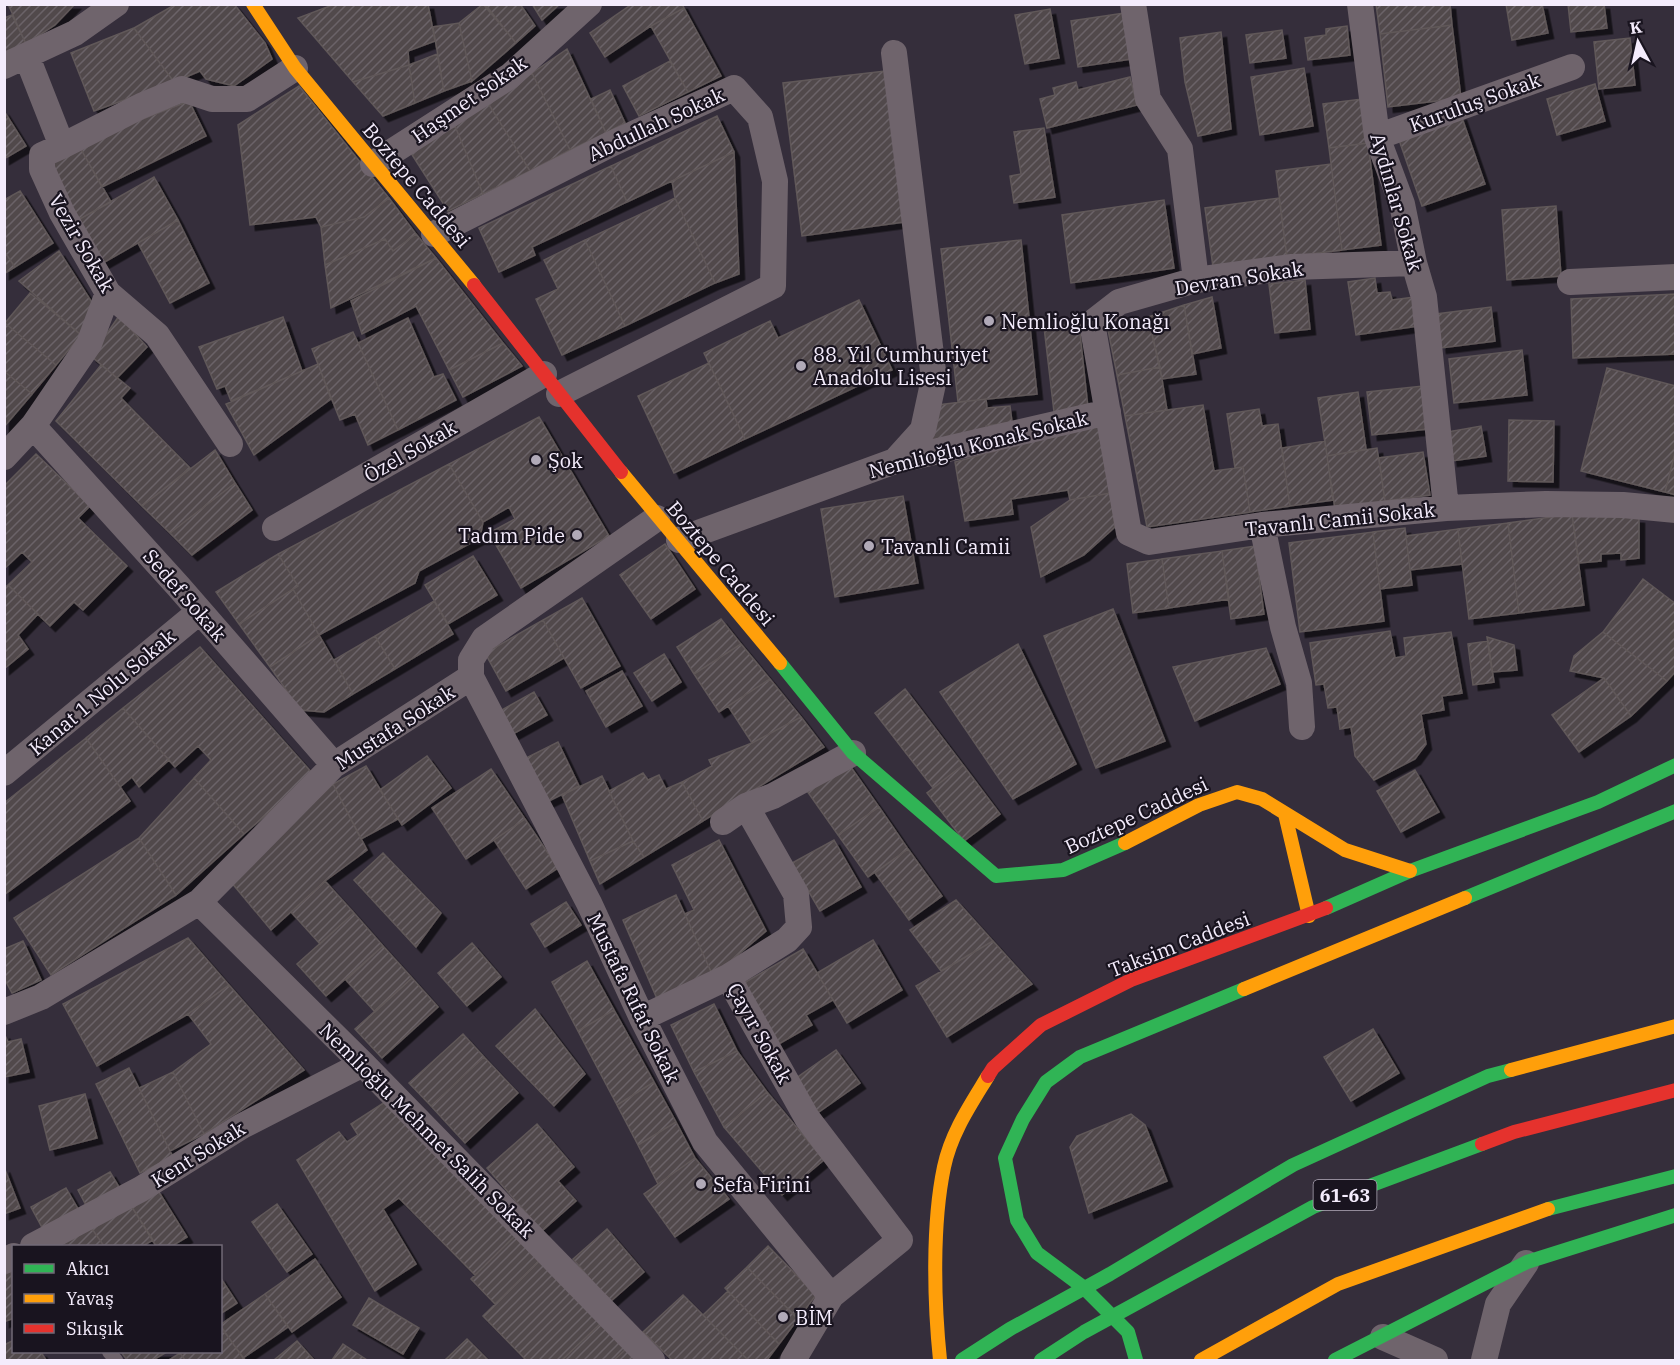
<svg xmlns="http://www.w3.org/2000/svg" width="1680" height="1365" font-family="'IBM Plex Serif',serif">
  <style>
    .building { fill: url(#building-hatch); stroke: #605859; stroke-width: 1.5; filter: url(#shadow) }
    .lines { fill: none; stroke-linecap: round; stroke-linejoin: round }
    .lane { stroke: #6f646c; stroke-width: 14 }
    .street { stroke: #6f646c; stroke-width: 26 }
    .fast { stroke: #30b455; stroke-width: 14 }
    .slow { stroke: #ff9f0a; stroke-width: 14 }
    .jam { stroke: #e5322d; stroke-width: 14 }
    .fast-bridge { stroke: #30b455; stroke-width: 14 }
    .jam-bridge { stroke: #e5322d; stroke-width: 14 }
    .poi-dot { fill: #b1aab8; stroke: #19141f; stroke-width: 2 }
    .labels { text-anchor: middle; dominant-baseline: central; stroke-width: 4.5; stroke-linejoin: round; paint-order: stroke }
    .shield { fill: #19141f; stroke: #b2abba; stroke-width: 1.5 }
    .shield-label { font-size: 18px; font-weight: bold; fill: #f4ecfc }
    .street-label { font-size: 20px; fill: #f4ecfc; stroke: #19141f }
    .poi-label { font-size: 20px; fill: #f4ecfc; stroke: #19141f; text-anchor: start }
  </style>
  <defs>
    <pattern id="building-hatch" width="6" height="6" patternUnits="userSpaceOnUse" patternTransform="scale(1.5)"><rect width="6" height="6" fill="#51494c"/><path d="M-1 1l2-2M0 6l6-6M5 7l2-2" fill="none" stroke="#6b6367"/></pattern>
    <filter id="shadow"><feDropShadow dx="5.5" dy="5.5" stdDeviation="0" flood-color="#0009"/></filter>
  </defs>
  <rect width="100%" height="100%" fill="#352e3b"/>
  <path class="building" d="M8,4H75L55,25L26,44Z
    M176,4H234L265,43L272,59L234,86L206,79L200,71L174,82L134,28Z
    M335,4H428L435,41L408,51L409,65L353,82L298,18Z
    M483,4L516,43L472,81L459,23Z
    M485,4H520L535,26L516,43Z
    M532,4H560L542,20Z
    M632,4H682L684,8L651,26L605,57L590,33Z
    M1376,4H1450L1452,25L1380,34Z
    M1506,4H1542L1548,33L1512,40Z
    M1568,4H1604L1607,28L1571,32Z
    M684,8L721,76L688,92L651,26Z
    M1050,9L1059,58L1025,64L1015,15Z
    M1124,13L1131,59L1078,67L1071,21Z
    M12,15L26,44L4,54V18Z
    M459,23L472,81L444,91L433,27Z
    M1452,25L1461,98L1388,107L1380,34Z
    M1347,26L1350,55L1308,60L1305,38L1326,35V29Z
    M134,28L174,82L94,111L71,53Z
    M1282,30L1286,58L1250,63L1246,35Z
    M1221,32L1231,129L1198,136L1185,82L1180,38Z
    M1630,38L1635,85L1599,89L1594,42Z
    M567,49L606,133L570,150L532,73Z
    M437,54L444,91L415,103L409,65Z
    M670,61L688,92L639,116L623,86Z
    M409,65L415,103L383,116L353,82Z
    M1304,68L1313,126L1260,135L1251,77Z
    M885,71L904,222L802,236L783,83Z
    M532,73L570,150L530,171L488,103Z
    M1130,77L1137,105L1047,128L1040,99L1055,95L1053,88L1076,82L1078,90Z
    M1595,84L1605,121L1557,135L1547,99Z
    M299,86L389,198L364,217L321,227L316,217L250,225L238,125Z
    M610,90L625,123L606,133L591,99Z
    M1362,99L1368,143L1329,148L1323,104Z
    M189,101L206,136L102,187L78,144Z
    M488,103L530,171L483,194L455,126Z
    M4,111L26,146L4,159Z
    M1461,115L1485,184L1422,206L1398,137Z
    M717,116L734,152L627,202L611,166Z
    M455,126L483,194L448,211L409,150Z
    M1044,128L1055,197L1014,203L1010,176L1021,174L1014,132Z
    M1368,143L1381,245L1342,250L1329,148Z
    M78,144L111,202L78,220L45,163Z
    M734,152L739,274L715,283L675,198L672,181Z
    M1331,164L1342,250L1287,257L1276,171Z
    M611,166L627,202L532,247L535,255L499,272L479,228Z
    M154,177L178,220L103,263L78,220Z
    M20,191L53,243L15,267L4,251V200Z
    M389,198L416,234L393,251L385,239L325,265L321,227L364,217Z
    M675,198L715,283L625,326L585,240Z
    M1279,198L1287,257L1213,267L1205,208Z
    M1164,200L1174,268L1071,283L1062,215Z
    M1556,206L1561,276L1507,280L1502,210Z
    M178,220L209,283L170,303L138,243Z
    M416,234L436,258L331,308L325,265L385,239L393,251Z
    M585,240L625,326L562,355L536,299L558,289L544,260Z
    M1021,240L1037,394L958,402L941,249Z
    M4,251L15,267L4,274Z
    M59,251L93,304L81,335L19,281Z
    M436,258L503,343L449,370L416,306L362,334L351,301Z
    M1375,278L1377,293L1390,292L1392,300L1414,297L1418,326L1356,335L1348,282Z
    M1305,280L1310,329L1275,333L1269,284Z
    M30,293L81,335L56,365L5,323Z
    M1676,294V354L1573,358L1571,299Z
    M1212,297L1221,348L1192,354L1184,305Z
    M859,300L892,370L745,439L704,353L770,321L778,338Z
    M1184,305L1196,374L1162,379L1148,317Z
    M1491,307L1495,341L1441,348L1436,314Z
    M119,316L147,347L117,378L91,356Z
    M283,317L302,371L231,401L225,386L217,389L199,347Z
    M1148,317L1160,367L1117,375L1108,330Z
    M408,318L434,377L443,374L456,400L398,430L358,343Z
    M5,323L56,365L32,394L4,371Z
    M1079,324L1088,408L1054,412L1044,327Z
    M353,332L398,430L368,445L355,414L340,420L312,349Z
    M503,343L522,366L463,397L449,370Z
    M1522,350L1527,395L1454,403L1449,359Z
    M709,363L745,439L674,473L638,396Z
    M318,364L331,399L254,455L226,404Z
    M101,365L130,388L121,398L190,468L142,506L56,421Z
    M1160,367L1167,410L1125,416L1117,375Z
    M1607,368L1676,386V449L1665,492L1581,471Z
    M4,371L32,394L4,427Z
    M1423,386L1428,429L1372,435L1367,392Z
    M1358,392L1366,449L1327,456L1318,398Z
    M986,399L987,408L1010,406L1012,422L986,426L988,437L933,443L929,406Z
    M1203,405L1214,471L1243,467L1250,512L1147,527L1125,416Z
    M1259,409L1262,426L1278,424L1290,506L1250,512L1243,467L1235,468L1227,414Z
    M539,417L609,536L521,588L489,533L515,519L509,507L483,522L449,464Z
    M1509,420L1554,421L1553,482L1508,481Z
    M1101,422L1111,493L1070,500L1068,490L1011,499L1013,514L965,521L955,462Z
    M1481,426L1486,456L1452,461L1447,432Z
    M1325,441L1333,500L1290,506L1282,448Z
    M1377,448L1385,501L1335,509L1327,456Z
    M1676,449V495L1665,492Z
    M215,450L235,483L170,533L142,506Z
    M1423,452L1430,495L1385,501L1379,458Z
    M36,454L90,506L78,518L127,566L83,610L74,602L50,626L8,585L32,562L22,552L4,569V486Z
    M449,464L483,522L480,538L419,571L415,583L319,635L293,589L298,586L278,554Z
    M235,483L252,510L192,555L170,533Z
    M1111,493L1115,527L1084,555L1041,577L1031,527L1070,500Z
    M903,496L918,583L835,597L821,509Z
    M1572,514L1584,605L1519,613L1508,523Z
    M1572,514L1639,518V558L1621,560V553L1601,554V561L1579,563Z
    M1508,523L1519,613L1469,619L1458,529Z
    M1405,528L1412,585L1380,589L1373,532Z
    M1458,529L1462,564L1410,570L1406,536Z
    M1373,532L1384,621L1300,632L1289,543Z
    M665,544L695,589L651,619L620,575Z
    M1255,546L1264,614L1231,619L1222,551Z
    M1222,551L1229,599L1169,608L1162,559Z
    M278,554L298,586L239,624L216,592Z
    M473,556L497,595L448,624L425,585Z
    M1162,559L1169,608L1133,613L1127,564Z
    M1643,579L1676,604V671L1667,681L1603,632Z
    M8,585L38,614L18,635L28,649L4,669V588Z
    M293,589L319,635L270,667L239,624Z
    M582,598L620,666L581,688L543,620Z
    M434,601L453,634L395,669L375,636Z
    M1113,609L1165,741L1096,768L1044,636Z
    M721,619L741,644L694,674L677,647Z
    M543,620L564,658L506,691L485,653Z
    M1390,631L1395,658L1406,656L1404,638L1451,632L1462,693L1442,696L1444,710L1421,714L1426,744L1415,759L1374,780L1355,756L1351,727L1340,729L1337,707L1328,708L1324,684L1316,685L1310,643Z
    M1603,632L1667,681L1631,716L1604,678L1570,671L1574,656Z
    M319,635L353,694L324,712L300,710L270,667Z
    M375,636L395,669L353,694L334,660Z
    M1487,637L1514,645L1517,670L1492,672Z
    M1488,641L1494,682L1473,685L1468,644Z
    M741,644L770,679L719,712L694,674Z
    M1018,644L1076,764L1013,799L940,692Z
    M200,647L313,774L244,834L194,778L211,760L198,746L175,767L123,708Z
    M1266,648L1280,684L1195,721L1173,667Z
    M664,654L681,682L652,701L634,673Z
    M622,671L642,706L606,727L586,691Z
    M1604,678L1631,716L1579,752L1552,715Z
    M770,679L801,717L752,743L728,706Z
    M905,689L963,765L933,788L875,713Z
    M534,692L547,715L513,734L500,711Z
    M123,708L169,760L139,787L132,777L120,787L86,738Z
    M801,717L824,747L703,821L682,782L712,766L709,760L752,743Z
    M86,738L130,801L4,895V803Z
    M558,742L579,786L545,803L524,759Z
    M427,756L451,788L402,825L380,790Z
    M848,763L879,807L838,835L807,791Z
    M963,765L1000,814L964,841L927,793Z
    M366,766L398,819L361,839L333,784Z
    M491,769L525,819L466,859L432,808Z
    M1415,770L1439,812L1401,832L1377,791Z
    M643,773L648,780L659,775L666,789L682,782L703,821L644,857L633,841L609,791Z
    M602,776L633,841L590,861L562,795Z
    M194,778L244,834L176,895L139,838Z
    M333,784L367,850L325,881L271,930L231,882Z
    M879,807L908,849L868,877L838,835Z
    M525,819L558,868L526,889L494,840Z
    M139,838L176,895L51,975L14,918Z
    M719,840L766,931L713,976L685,914L694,910L672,865Z
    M834,840L861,887L820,911L792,863Z
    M633,841L644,857L600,884L590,861Z
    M908,849L942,896L909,920L875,873Z
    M383,853L441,913L416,947L354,880Z
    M325,881L354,913L320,944L291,912Z
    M676,895L713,976L658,1001L623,920Z
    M956,900L993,941L941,971L910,930Z
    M566,902L581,925L545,947L531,924Z
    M354,913L383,946L326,996L297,964Z
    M188,938L229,985L188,1014L97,1066L63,1004Z
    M873,940L902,990L847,1023L817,973Z
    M23,941L41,980L12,993L4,978V949Z
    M993,941L1032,984L947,1037L916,986Z
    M472,943L501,977L467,1006L438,973Z
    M383,946L412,978L375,1012L346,980Z
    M803,949L833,1000L806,1015L812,1025L770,1049L735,988Z
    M587,961L614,1010L578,1031L552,982Z
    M412,978L438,1007L382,1058L355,1029Z
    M229,985L304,1070L204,1134L173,1072L211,1044L188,1014Z
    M714,1004L737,1051L694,1072L671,1025Z
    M535,1009L585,1074L554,1106L496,1046Z
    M614,1010L654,1082L617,1105L578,1031Z
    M1373,1029L1399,1073L1351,1101L1324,1057Z
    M4,1033L8,1042L21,1039L29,1072L4,1077Z
    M463,1034L484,1057L431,1106L409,1083Z
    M836,1050L860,1083L816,1114L792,1081Z
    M737,1051L767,1092L724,1127L694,1072Z
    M484,1057L518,1093L465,1143L431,1106Z
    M129,1068L173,1157L140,1173L96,1084Z
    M173,1072L204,1134L170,1151L139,1088Z
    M654,1082L676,1122L638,1145L617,1105Z
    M767,1092L824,1160L782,1195L724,1127Z
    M85,1094L97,1138L50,1150L39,1106Z
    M385,1102L516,1235L475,1275L399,1198L383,1209L416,1264L375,1291L297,1160L339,1132L347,1142L358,1135L351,1124Z
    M1131,1114L1145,1125L1167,1181L1089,1213L1070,1147L1077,1136Z
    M676,1122L695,1158L658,1184L638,1145Z
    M537,1124L574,1167L558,1181L576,1201L542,1231L487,1168Z
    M695,1158L729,1199L675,1237L644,1194Z
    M4,1167L20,1208L4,1214Z
    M110,1172L122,1192L89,1211L78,1190Z
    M66,1188L81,1214L46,1235L31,1207Z
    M157,1189L187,1237L172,1246H156L130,1204Z
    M130,1204L153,1240L143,1246H104L90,1226Z
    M277,1204L312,1254L287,1272L252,1222Z
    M90,1226L104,1246H54Z
    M607,1229L644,1272L610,1302L573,1259Z
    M516,1235L540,1260L495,1304L471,1279Z
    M768,1246L816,1295L798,1319L747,1267Z
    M315,1259L341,1297L292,1332L265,1294Z
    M540,1260L601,1323L562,1360H526L483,1316Z
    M747,1267L798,1319L779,1344L725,1288Z
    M11,1271L14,1318L4,1322V1275Z
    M220,1277L237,1303L220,1314Z
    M728,1291L779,1344L767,1360H748L703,1315Z
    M265,1294L288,1327L243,1358L220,1325Z
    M683,1295L748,1360H672L643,1332Z
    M369,1298L419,1328L403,1354L353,1325Z
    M601,1323L626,1349L614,1360H562Z
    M220,1326L245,1360H185L180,1353L182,1352H220Z
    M467,1339L488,1360H445Z
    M14,1340V1352H41L46,1360H4V1345Z
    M297,1341L314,1360H274Z
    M343,1344L367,1360H332Z
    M626,1349L638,1360H614Z
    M121,1352H167L153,1360H127Z
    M180,1353L185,1360H169Z"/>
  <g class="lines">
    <path class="lane" d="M109,1352L116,1360"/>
    <path class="street" d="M1133,4L1148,99L1180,149L1196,280
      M1360,4L1377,137L1402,204L1414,263L1424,297L1446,508
      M894,53L934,379L923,430L895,461
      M27,57L62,146L42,155V169L62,213L108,293L157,335L230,444
      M4,66L75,33L116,4
      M1377,137L1572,67
      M62,146L141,106L182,89L212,99H247L295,68
      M373,164L510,76L589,4
      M434,234L611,144L734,88L760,117L775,181L773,286L559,394
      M1414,263L1292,267L1196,280L1119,302L1092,323L1129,533L1149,542L1262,525L1446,508L1546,504L1623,505L1676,510
      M1570,282L1676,277
      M33,426L178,586L334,765
      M4,457L33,426L89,344L108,293
      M657,518L484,639L471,660V677L589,903L642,1018L705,1142L831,1296
      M1262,525L1283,627L1299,683L1302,727
      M275,528L544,374
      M679,540L895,461L1108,412
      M4,773L199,612
      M723,822L746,806
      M199,902L363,1064L652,1360
      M4,1012L41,997L199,902L334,765L471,677
      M642,1018L728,977
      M33,1246L141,1189L242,1126L363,1064
      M4,1261L14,1256
      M1383,1337L1435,1360
      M793,1360L831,1296L900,1240L807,1118L728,977L787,940L799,927L796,894L746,806L773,796L853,753
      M1484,1360L1498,1304L1526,1263"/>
    <path class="fast" d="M780,663L853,753L996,876L1063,870L1125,843
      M1465,898L1676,811
      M1326,908L1410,871L1598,802L1676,765
      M1548,1209L1676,1176
      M962,1360L1010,1329L1110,1274L1293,1165L1488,1076L1511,1070
      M1136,1360L1128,1332L1083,1287L1037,1253L1017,1220L1005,1158L1023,1119L1046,1082L1080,1057L1244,989
      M1335,1360L1527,1262L1676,1215"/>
    <path class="slow" d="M253,4L295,68L474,285
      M621,472L780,663
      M1285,814L1309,916
      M1125,843L1199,805L1237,792L1262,799L1345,850L1410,871
      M1244,989L1465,898
      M1511,1070L1676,1026
      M940,1360C934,1302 932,1224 944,1167C951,1133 971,1104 988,1076
      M1201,1360L1338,1284L1548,1209"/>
    <path class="jam" d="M474,285L621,472
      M988,1076L993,1068L1041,1025L1131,980L1326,908"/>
    <path class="fast-bridge" d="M1041,1360L1084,1332L1313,1207L1482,1144"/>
    <path class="jam-bridge" d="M1482,1144L1514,1132L1676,1090"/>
  </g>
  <g class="poi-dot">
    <circle cx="989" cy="321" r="6"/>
    <circle cx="801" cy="366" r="6"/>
    <circle cx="536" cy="460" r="6"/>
    <circle cx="577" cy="535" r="6"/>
    <circle cx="869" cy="546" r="6"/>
    <circle cx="701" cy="1184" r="6"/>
    <circle cx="783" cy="1317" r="6"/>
  </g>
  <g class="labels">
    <rect class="shield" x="1313.5" y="1180" width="63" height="30" rx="4.5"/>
    <g class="shield-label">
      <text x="1345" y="1195">61-63</text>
    </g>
    <g class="street-label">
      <text transform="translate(469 99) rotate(-35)">Haşmet Sokak</text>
      <text transform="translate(1475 102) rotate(-20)">Kuruluş Sokak</text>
      <text transform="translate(656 124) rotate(-25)">Abdullah Sokak</text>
      <text transform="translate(417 185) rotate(50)">Boztepe Caddesi</text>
      <text transform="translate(1397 202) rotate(74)">Aydınlar Sokak</text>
      <text transform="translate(82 243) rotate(60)">Vezir Sokak</text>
      <text transform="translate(1239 278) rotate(-9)">Devran Sokak</text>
      <text transform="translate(978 444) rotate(-14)">Nemlioğlu Konak Sokak</text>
      <text transform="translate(410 451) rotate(-30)">Özel Sokak</text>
      <text transform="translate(1340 519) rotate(-6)">Tavanlı Camii Sokak</text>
      <text transform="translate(721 563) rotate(50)">Boztepe Caddesi</text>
      <text transform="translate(185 595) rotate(49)">Sedef Sokak</text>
      <text transform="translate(102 692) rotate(-40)">Kanat 1 Nolu Sokak</text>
      <text transform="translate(395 727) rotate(-33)">Mustafa Sokak</text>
      <text transform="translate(1136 815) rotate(-25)">Boztepe Caddesi</text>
      <text transform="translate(1179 944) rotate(-21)">Taksim Caddesi</text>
      <text transform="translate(634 998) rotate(64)">Mustafa Rıfat Sokak</text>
      <text transform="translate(760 1033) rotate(61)">Çayır Sokak</text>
      <text transform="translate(427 1130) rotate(45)">Nemlioğlu Mehmet Salih Sokak</text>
      <text transform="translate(198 1154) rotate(-32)">Kent Sokak</text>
    </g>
    <g class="poi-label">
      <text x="1001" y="321">Nemlioğlu Konağı</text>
      <text x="813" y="354">88. Yıl Cumhuriyet<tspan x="813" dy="23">Anadolu Lisesi</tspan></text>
      <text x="548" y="460">Şok</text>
      <text x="565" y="535" text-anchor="end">Tadım Pide</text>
      <text x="881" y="546">Tavanli Camii</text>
      <text x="713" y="1184">Sefa Firini</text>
      <text x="795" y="1317">BİM</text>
    </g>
  </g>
  <rect width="1680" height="1365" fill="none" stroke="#f4ecfc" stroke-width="12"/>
  <rect x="12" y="1245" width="210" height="108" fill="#19141f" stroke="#716a77" stroke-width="1.5"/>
  <rect x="24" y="1264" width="30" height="9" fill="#30b455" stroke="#716a77" stroke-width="1.5"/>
  <text x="66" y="1275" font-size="18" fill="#f4ecfc">Akıcı</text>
  <rect x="24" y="1294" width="30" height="9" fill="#ff9f0a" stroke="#716a77" stroke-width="1.5"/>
  <text x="66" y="1305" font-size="18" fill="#f4ecfc">Yavaş</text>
  <rect x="24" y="1324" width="30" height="9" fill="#e5322d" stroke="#716a77" stroke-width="1.5"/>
  <text x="66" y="1335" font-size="18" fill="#f4ecfc">Sıkışık</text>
  <g transform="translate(1638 42) rotate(352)" stroke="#19141f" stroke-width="4.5" paint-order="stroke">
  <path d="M0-4.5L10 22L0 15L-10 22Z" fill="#f4ecfc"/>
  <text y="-9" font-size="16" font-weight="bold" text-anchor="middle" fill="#f4ecfc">K</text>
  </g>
</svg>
